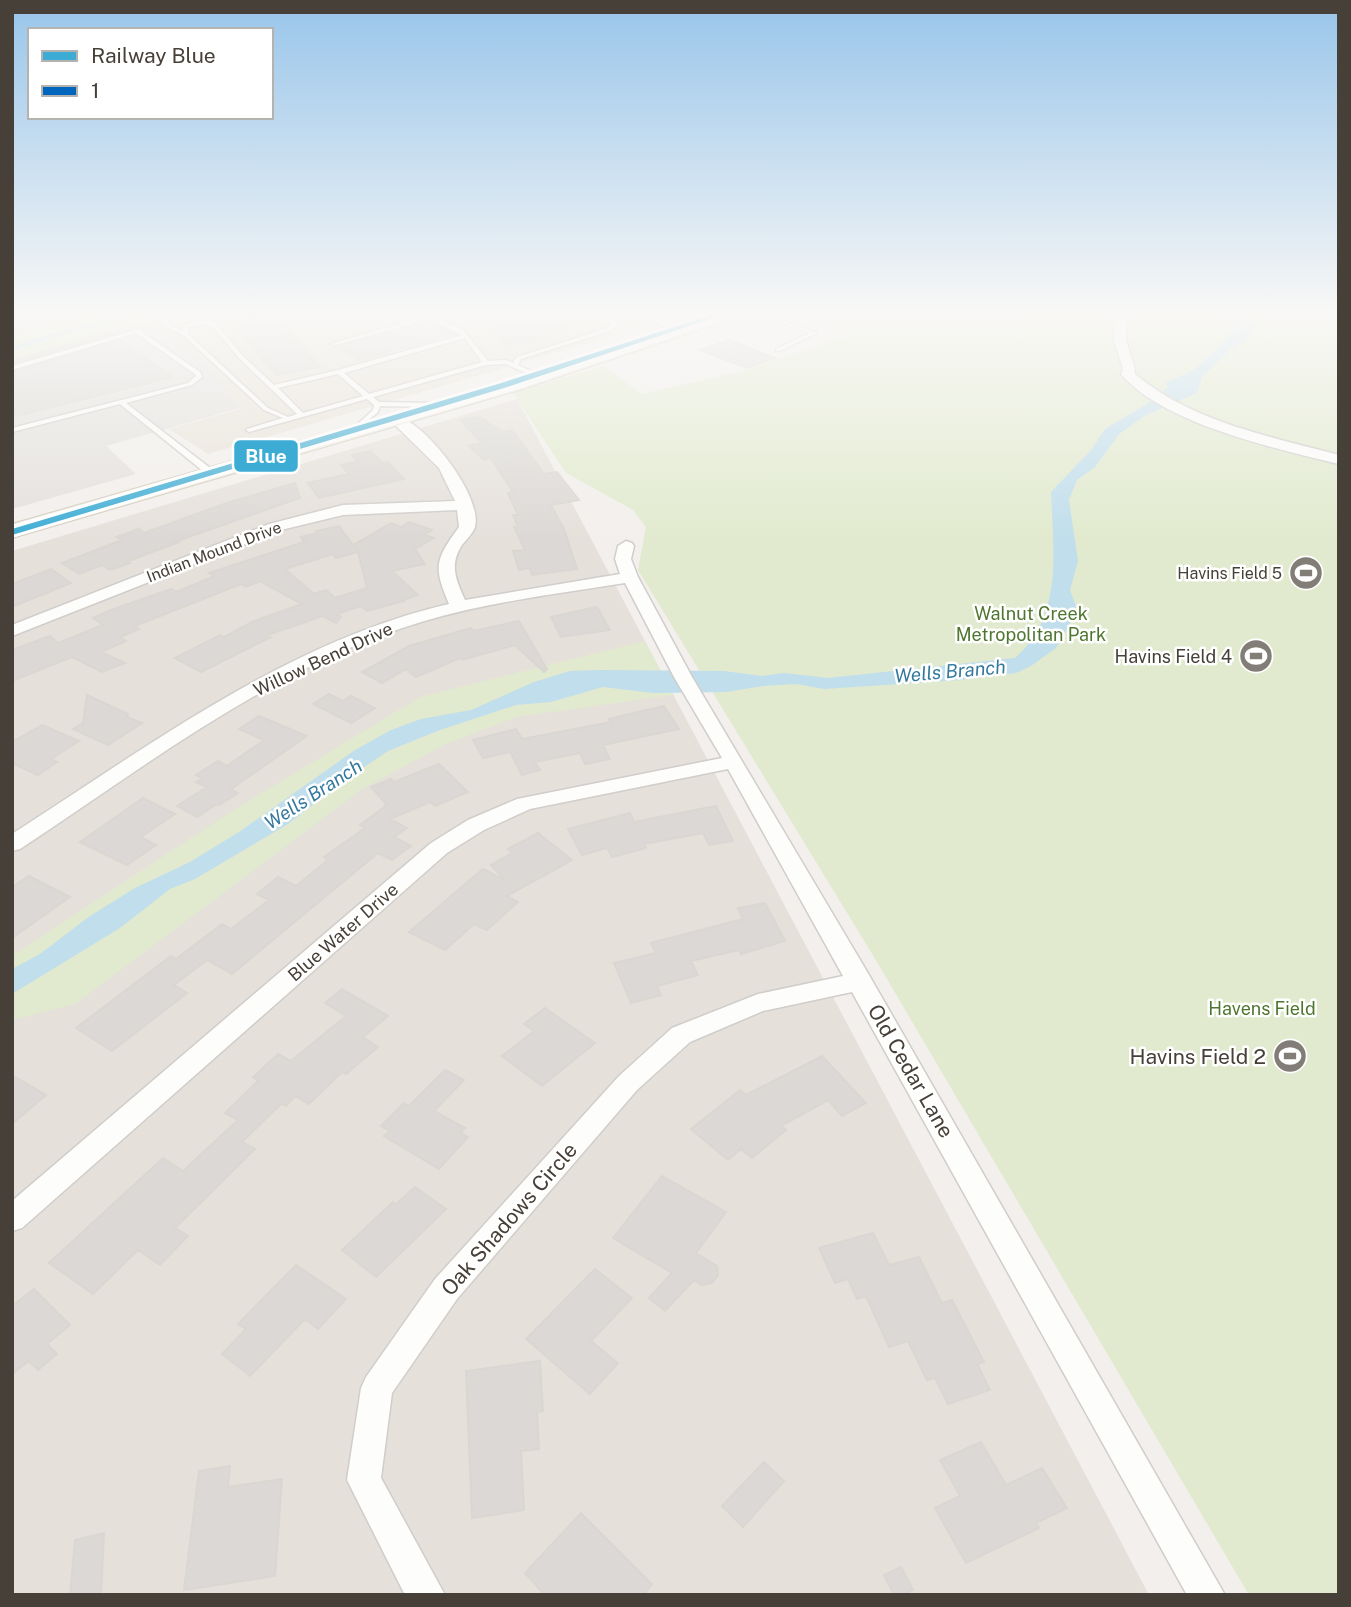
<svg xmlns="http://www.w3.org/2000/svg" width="1351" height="1607" font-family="'Public Sans',sans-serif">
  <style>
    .residential { fill: #e5e0da }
    .education { fill: #e8e2d8 }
    .green { fill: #e1eace }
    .parking { fill: #e3e0dd }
    .water { fill: #c0deec }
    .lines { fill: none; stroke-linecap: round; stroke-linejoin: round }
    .stream { stroke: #c0deec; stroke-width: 3.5 }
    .building { fill: #dbd8d5; stroke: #dad6d2; stroke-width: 2; fill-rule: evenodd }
    .service-casing { stroke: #d0cdca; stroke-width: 3 }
    .minor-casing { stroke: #d0cdca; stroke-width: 3 }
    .secondary-casing { stroke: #d0cbc3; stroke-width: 3 }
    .primary-casing { stroke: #d3caba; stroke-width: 2 }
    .service { fill: #fdfdfc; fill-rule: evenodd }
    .minor { fill: #fdfdfc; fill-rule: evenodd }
    .secondary { fill: #f6f4f0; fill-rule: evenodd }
    .primary { fill: #f1ece5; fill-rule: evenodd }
    .bus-1-casing { stroke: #fff; stroke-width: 6 }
    .bus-1 { fill: #0065bd; fill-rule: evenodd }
    .rail-1-casing { stroke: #fff; stroke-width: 6 }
    .rail-1 { fill: #3dacd4; fill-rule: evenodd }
    .labels { text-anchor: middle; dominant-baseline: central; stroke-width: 5; stroke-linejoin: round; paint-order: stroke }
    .far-street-label { font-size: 16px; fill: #474038; stroke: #fff }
    .far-poi-label { font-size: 16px; fill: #474038; stroke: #fff; text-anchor: end }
    .park-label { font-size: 18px; fill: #4f762f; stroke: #fff }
    .poi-label { font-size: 18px; fill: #474038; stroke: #fff; text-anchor: end }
    .street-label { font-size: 18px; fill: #474038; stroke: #fff }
    .water-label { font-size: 19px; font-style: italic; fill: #34789d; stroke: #fff }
    .near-poi-label { font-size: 21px; fill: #474038; stroke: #fff; text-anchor: end }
    .near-street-label { font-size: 21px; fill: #474038; stroke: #fff }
    .line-badge { stroke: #fff; stroke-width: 2.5 }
    .badge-label { font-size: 19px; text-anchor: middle; font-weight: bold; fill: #fff }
  </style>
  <rect width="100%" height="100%" fill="#f2efec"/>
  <path class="residential" d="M517,399L1149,1595H12V551Z"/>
  <path class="education" d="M163,315H633L645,327L208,454L169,429L240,409L149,324L154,318Z"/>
  <path class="green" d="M83,315H163L12,360V338Z
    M852,315H1339V1595H1249L877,962L638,570L646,527L633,510L566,473L513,393L603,366L642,394L742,371L843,337L841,317Z
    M645,641L673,695L516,717L444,745L362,789L75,1004L12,1020V956L229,813L420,697Z"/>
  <path class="parking" d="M12,315H84L12,338Z
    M149,324L204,359L240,408L106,446L136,474L12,509V361L128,326Z"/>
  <path class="water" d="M1222,315H1241L1256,324L1247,339L1233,347L1202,377L1197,393L1146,415L1119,434L1095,467L1077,480L1069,500L1078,561L1070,590L1076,606L1072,619L1056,648L1031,666L1016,673L961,680L824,689L796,684L763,686L726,692L654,693L603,687L551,702L516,705L440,730L388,751L345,780L288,824L195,879L170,889L120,928L12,994V969L40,954L90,916L135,888L190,862L239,832L355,750L391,730L421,719L471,710L534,682L570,671L600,670L724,671L762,676L784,673L828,678L1015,658C1064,616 1053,550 1051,492L1091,450L1105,429L1152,401L1168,387L1165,383C1173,378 1182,377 1190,372C1197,368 1235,333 1238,327Z"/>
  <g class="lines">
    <path class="stream" d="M12,350C49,334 87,329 124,315"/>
  </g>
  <path class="building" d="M243,315H273L320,367L276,375L228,317Z
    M534,315H556L569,329L537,333L549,338L506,344L488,321Z
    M428,322L453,334L360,360L337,347Z
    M109,332L112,334L12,363V361Z
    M121,340L172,377L12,417V372Z
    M729,340L775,358L747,368L700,350Z
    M480,417L503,432L512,430L544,474L557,472L579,500L551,505L564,529L577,569L532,575L530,568L519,570L513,551L525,550L514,527H518L513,515H518L508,493L513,492L491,458L484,460L469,446L482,443L460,420Z
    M370,451L383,463L388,462L404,479L319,498L308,483L349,474L341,465L358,461L352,455Z
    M295,483L300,498L177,541L179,542L128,561L130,563L110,570L102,565L79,574L62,563L122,540L117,537L139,529L144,533L224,504Z
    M409,522L432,530L424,535L434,538L415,549L425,564L392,571L418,595L403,600L404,601L367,611L361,606L337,614L341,617L336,623L323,616L267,635L271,637L201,672L175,658L220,635L224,637L254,621L302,604L260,581L246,587L241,584L135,626L139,629L120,637L126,641L101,652L125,663L102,672L72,657L12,681V650L50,636L58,643L103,625L93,618L111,610L171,589L176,592L215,576L209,573L304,542L301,537L318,533L316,531L339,526L357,550L355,544L391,523L401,527ZM358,552L367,588L335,598L326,590L314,594L285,569L333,554L336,558Z
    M51,569L71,583L12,607V584Z
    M597,607L610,630L561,637L551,617Z
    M519,621L547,669L544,672L515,645L462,660L460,658L416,677L406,669L382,683L362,672L409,646L471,628L473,631Z
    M329,694L343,701L351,696L375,708L351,723L313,704Z
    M87,695L128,714L127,717L142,723L108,745L73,729L83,723Z
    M664,706L679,729L603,745L610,759L585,764L580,753L535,762L540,770L522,775L510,752L483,758L473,740L516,729L522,739L611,722L609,719Z
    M259,716L307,736L231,789L238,793L219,805L217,804L197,817L177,806L207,787L196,782L202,778L196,775L218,761L227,766L264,740L239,729Z
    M42,725L79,741L51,759L57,762L38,775L12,763V742Z
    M439,764L468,792L435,806L430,802L390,819L407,828L394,837L411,846L392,860L378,853L232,974L207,960L174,985L187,993L112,1051L76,1028L171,956L176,959L222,924L231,929L269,900L257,894L278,877L296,886L328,860L324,857L365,828L360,825L387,805L371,787L391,779L394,782Z
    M143,798L175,814L141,837L156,845L127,865L80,842Z
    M716,806L733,841L709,845L703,833L644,844L646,848L612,857L607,848L582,855L568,829L630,813L634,822Z
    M538,833L572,860L507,896L518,902L487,930L474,924L445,950L409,932L483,869L505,880L491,865L512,853L508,849Z
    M29,876L70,897L12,938V887Z
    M765,903L785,941L741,954L739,950L691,961L698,975L657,986L661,995L631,1003L614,963L656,953L651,943L743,919L738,908Z
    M342,989L388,1016L363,1037L378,1047L346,1074L342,1072L309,1104L295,1096L286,1106L281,1104L242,1142L255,1149L175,1228L188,1236L160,1265L138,1250L93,1294L49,1263L163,1158L183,1171L238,1120L225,1113L258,1081L253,1077L278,1054L291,1061L346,1016L325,1003Z
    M545,1008L595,1043L542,1086L502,1056L534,1031L524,1024Z
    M822,1056L866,1103L842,1116L828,1100L781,1126L786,1130L752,1158L741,1149L728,1160L691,1129L740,1090L746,1095Z
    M445,1070L464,1080L434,1111L465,1128L460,1133L468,1137L439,1169L384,1136L390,1131L381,1126L404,1103L409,1106Z
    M12,1075L46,1095L12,1124Z
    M662,1176L726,1212L696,1253L717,1266L718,1275L712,1283L702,1285L694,1280L665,1311L649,1298L672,1273L613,1238Z
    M415,1187L446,1209L376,1277L342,1250L393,1202L395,1205Z
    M873,1233L889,1265L919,1257L942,1303L952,1300L984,1362L977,1364L990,1390L948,1404L935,1378L927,1380L908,1341L889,1347L866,1296L857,1299L848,1279L835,1283L819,1248Z
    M296,1265L346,1299L318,1329L305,1319L250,1376L222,1354L246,1329L238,1324Z
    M595,1269L632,1298L591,1341L618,1363L590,1394L526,1339Z
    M34,1289L70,1325L47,1344L57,1354L38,1370L29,1361L12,1374V1306Z
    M540,1361L543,1411L537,1412L539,1449L521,1451L524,1510L472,1518L466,1371Z
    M981,1442L1006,1485L1042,1468L1067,1508L1036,1523L1039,1528L966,1563L935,1508L960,1496L940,1460Z
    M764,1462L784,1481L743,1527L722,1506Z
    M230,1466L228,1487L282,1479L275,1576L184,1590L199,1471Z
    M581,1513L652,1584L643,1595H545L525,1573Z
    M104,1533L101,1595H70L75,1540Z
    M901,1567L913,1590L903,1595H894L884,1575Z"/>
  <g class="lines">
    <g class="service-casing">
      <path id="service" d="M173,315H181L168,321L167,323L182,331L184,325C192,321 199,320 208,321L203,315H209L243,356L274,385L338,370L462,335L430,319L335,345L330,344L431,315L463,330L488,361L506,360L513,363L517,357L605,329L612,325L605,315H611L618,325L609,331L521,359L518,365L542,376V378H538L505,364L486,365L373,397L379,402L435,403L438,405L435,407L380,406L378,412L354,433L349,432L373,410L374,405L367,399L249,432L246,430L247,429L283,418L264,410L183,335L162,325L164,319ZM201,324L212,326L239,358L297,414L288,417L268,408L188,334L189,327ZM465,338L482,362L369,394L344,373ZM338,374L363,396L303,413L278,388Z
        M761,315H769L817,333L780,351H776V349L809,333Z
        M135,330H139L200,372L202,377L192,385L126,403L214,471V475H208L120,404L12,432V428L188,383L196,376L195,374L136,333L12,370V366Z"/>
    </g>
    <g class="minor-casing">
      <path id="minor" d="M1115,315H1127L1126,340L1135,369L1134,373C1191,422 1269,436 1339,455V464C1277,449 1163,424 1121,374L1123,369L1114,340Z
        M396,415C427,424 483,497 475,527C473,533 466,540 462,545C449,565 456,580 465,600L620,574L615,559L618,546L626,541L632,543L634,546L631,559L638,577L692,677L869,975L1225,1595H1187L852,992L763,1011L690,1042L637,1090L457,1299L392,1393L381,1478L445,1595H405L347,1480L361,1388L366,1377L435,1279L619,1076L672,1028L758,994L843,976L728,769L530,809L484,830L447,853L22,1228L12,1231V1201L431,843L468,820L517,799L722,758L674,677L625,583C557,594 487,602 421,622C274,666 146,766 20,849L12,851V834C149,746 288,641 449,604C433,566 435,560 459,527L457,510L343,515L281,530L12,636V625L269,524L343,505L455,501L439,468L389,419Z"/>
    </g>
    <g class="secondary-casing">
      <path id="secondary" d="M646,315H665L687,331L685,334H673Z"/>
    </g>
    <g class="primary-casing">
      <path id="primary" d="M709,315H735L732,319L523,389L12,538V524L509,381Z"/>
    </g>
    <use href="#service" class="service"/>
    <use href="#minor" class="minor"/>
    <use href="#secondary" class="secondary"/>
    <use href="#primary" class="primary"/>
    <g class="bus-1-casing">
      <path id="bus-1" d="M720,315H729L518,386L12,533V528L514,384Z"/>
    </g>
    <use href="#bus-1" class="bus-1"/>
    <g class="rail-1-casing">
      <path id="rail-1" d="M712,315H722L504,388L12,535V529L498,384Z"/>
    </g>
    <use href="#rail-1" class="rail-1"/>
  </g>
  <linearGradient id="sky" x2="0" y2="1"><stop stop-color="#98c5ea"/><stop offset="0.58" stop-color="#f9f8f6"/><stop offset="1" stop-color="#f9f8f6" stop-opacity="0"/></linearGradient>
  <rect width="1351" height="540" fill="url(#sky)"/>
  <defs>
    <g id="stadium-disc" transform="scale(1.75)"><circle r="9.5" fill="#837d77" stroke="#fff"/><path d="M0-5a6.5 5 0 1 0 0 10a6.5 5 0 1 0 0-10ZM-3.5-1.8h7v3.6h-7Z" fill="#fff"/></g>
  </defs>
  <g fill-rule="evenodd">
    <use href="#stadium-disc" x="1306" y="573"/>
    <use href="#stadium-disc" x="1256" y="656"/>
    <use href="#stadium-disc" x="1290" y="1056"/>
  </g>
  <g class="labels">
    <g class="far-street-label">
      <text transform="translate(214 552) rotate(-21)">Indian Mound Drive</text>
    </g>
    <g class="far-poi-label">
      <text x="1282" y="573">Havins Field 5</text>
    </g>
    <g class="park-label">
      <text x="1031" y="613">Walnut Creek<tspan x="1031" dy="21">Metropolitan Park</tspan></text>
      <text x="1262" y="1008">Havens Field</text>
    </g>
    <g class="poi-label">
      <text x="1232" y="656">Havins Field 4</text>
    </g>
    <g class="street-label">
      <text transform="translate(323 659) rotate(-25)">Willow Bend Drive</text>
      <text transform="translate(343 932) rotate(-41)">Blue Water Drive</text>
    </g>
    <g class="water-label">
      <text transform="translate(950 671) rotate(-5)">Wells Branch</text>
      <text transform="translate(313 794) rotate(-33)">Wells Branch</text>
    </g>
    <g class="near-poi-label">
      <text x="1266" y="1056">Havins Field 2</text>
    </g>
    <g class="near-street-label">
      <text transform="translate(911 1071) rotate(60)">Old Cedar Lane</text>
      <text transform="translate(509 1219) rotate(-49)">Oak Shadows Circle</text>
    </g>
  </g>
  <rect class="line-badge" x="233" y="439" width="66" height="34" rx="7" fill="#3dacd4"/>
  <g class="badge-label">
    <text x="266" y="463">Blue</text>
  </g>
  <rect width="1351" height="1607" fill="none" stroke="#474038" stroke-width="28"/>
  <rect x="28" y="28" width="245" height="91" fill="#ffffff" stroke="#b5b3af" stroke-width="2"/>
  <rect x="42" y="51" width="35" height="10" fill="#3dacd4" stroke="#b5b3af" stroke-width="2"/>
  <text x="91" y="63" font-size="21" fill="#474038">Railway Blue</text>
  <rect x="42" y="86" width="35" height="10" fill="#0065bd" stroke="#b5b3af" stroke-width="2"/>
  <text x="91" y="98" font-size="21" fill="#474038">1</text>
</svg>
